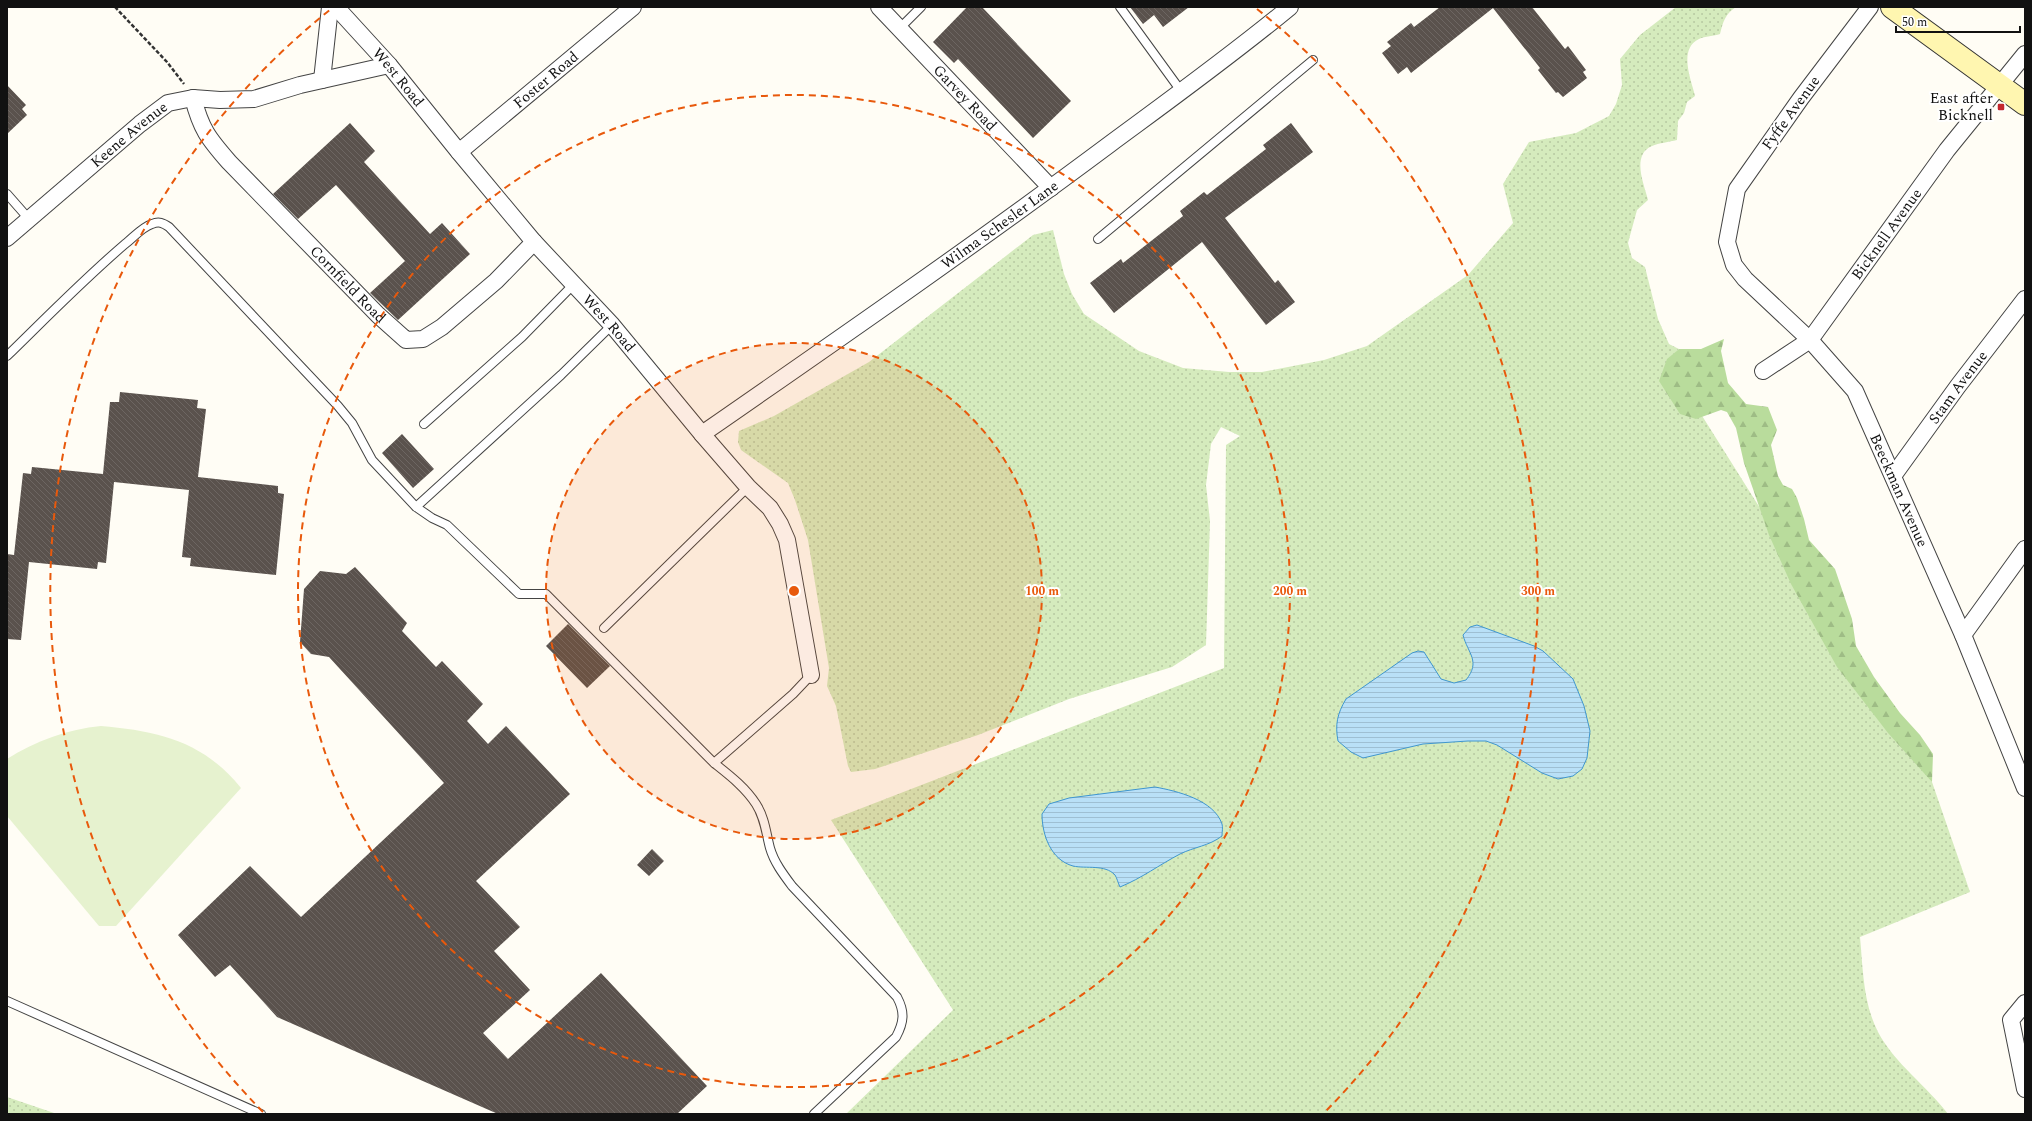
<svg xmlns="http://www.w3.org/2000/svg" width="2032" height="1121" font-family="Spectral,serif">
  <style>
    .grass { fill: url(#grass-dots) }
    .forest { fill: url(#forest-firs) }
    .pitch { fill: #e6f2cf }
    .water { fill: url(#water-rules); stroke: #3f96cf }
    .building { fill: url(#building-back-hatch) }
    .lines { fill: none; stroke-linecap: round; stroke-linejoin: round }
    .lane-casing { stroke: #444; stroke-width: 10 }
    .street-casing { stroke: #444; stroke-width: 18 }
    .secondary-casing { stroke: #333; stroke-width: 24 }
    .path { stroke: #333; stroke-width: 2.5; stroke-dasharray: 4 2; stroke-linecap: butt }
    .lane { stroke: #fff; stroke-width: 8 }
    .street { stroke: #fff; stroke-width: 16 }
    .secondary { stroke: #fff6b0; stroke-width: 22 }
    .ring { fill: none; stroke: #e8590c; stroke-width: 2; stroke-dasharray: 7 5 }
    .poi-dot { fill: #c4262e; stroke: #fff; stroke-width: 1.5 }
    .labels { text-anchor: middle; dominant-baseline: central; stroke-width: 4; stroke-linejoin: round; paint-order: stroke }
    .street-label { font-size: 15px; fill: #111; stroke: #fff }
    .poi-label { font-size: 15px; fill: #111; stroke: #fff; text-anchor: end }
    .centre { fill: #e8590c; stroke: #fff; stroke-width: 2 }
    .ring-label { font-size: 12px; text-anchor: middle; font-weight: bold; fill: #e8590c; stroke: #fff; stroke-width: 4; stroke-linejoin: round; paint-order: stroke }
  </style>
  <defs>
    <pattern id="grass-dots" width="8" height="8" patternUnits="userSpaceOnUse"><rect width="8" height="8" fill="#d5ebbd"/><path d="M2 2h.1M6 6h.1" fill="none" stroke="#b6c8a1" stroke-width="1.8" stroke-linecap="round"/></pattern>
    <pattern id="forest-firs" width="22" height="20" patternUnits="userSpaceOnUse"><rect width="22" height="20" fill="#b9dc9c"/><path d="M5 1l3.5 6h-7zM16 11l3.5 6h-7z" fill="#9ebc85"/></pattern>
    <pattern id="water-rules" width="6" height="5" patternUnits="userSpaceOnUse"><rect width="6" height="5" fill="#b9e0f7"/><path d="M0 2.5h6" fill="none" stroke="#9ebfd3"/></pattern>
    <pattern id="building-back-hatch" width="6" height="6" patternUnits="userSpaceOnUse"><rect width="6" height="6" fill="#5a524d"/><path d="M-1 5l2 2M0 0l6 6M5-1l2 2" fill="none" stroke="#6d6662"/></pattern>
  </defs>
  <rect width="100%" height="100%" fill="#fffdf5"/>
  <path class="grass" d="M1676,7H1736C1725,14 1723,22 1720,34C1714,36 1705,36 1699,39C1678,49 1691,79 1695,96L1687,102L1684,113L1678,121L1677,140C1669,142 1659,143 1652,146C1631,155 1644,184 1648,200L1637,210L1628,243L1632,258L1645,267L1658,319L1669,344L1679,349L1667,360L1932,782L1970,892L1860,937C1863,969 1863,1003 1878,1032C1895,1064 1927,1086 1948,1114H846L953,1010L831,820L1224,668L1226,445L1240,436L1221,427L1211,444L1206,485L1210,521L1206,645L1172,667L1069,699L978,735L875,769L851,772L848,766L836,706L827,686L829,668L808,540L795,500L788,483L741,450L738,442L739,431L774,416L869,362L1033,235L1053,230L1064,274L1072,294L1084,314L1139,351L1183,368L1229,372H1262L1324,360L1367,346L1468,275L1513,223L1503,184L1529,142L1576,133L1609,116L1616,104L1622,85L1620,59L1640,35Z
    M7,1097L57,1114H7Z"/>
  <path class="forest" d="M1724,339L1721,351L1728,383L1746,404L1768,407L1777,430L1771,445L1778,476L1783,485L1792,489L1797,498L1804,519L1809,540L1835,569L1852,619L1856,646L1874,677L1900,713L1920,735L1933,754L1932,782L1888,733L1837,667L1791,584L1769,535L1744,463L1736,428L1727,412L1721,410L1696,419L1680,414L1659,381L1667,359L1679,349H1701Z"/>
  <path class="pitch" d="M101,726C158,731 203,741 241,788L116,926H99L7,816V759C35,741 68,729 101,726Z"/>
  <path class="water" d="M1477,625L1534,646L1543,651L1573,679L1584,706L1590,731L1587,758L1582,769L1573,776L1558,779L1542,773L1497,745L1486,741H1468L1423,744L1363,758L1351,752L1338,741C1335,725 1337,714 1346,699L1412,653L1418,651L1424,652L1441,679L1454,683L1466,680C1481,661 1468,654 1463,635L1470,627Z
    M1155,787C1177,791 1214,800 1222,824C1223,827 1222,832 1222,836C1209,846 1194,847 1180,854C1159,865 1142,878 1120,887C1118,883 1117,878 1115,875C1105,864 1086,869 1073,866C1051,860 1042,835 1042,814L1049,804L1069,798Z"/>
  <path class="building" d="M967,7H982L1071,101L1033,138L958,59L954,63L933,42Z
    M1130,7H1189L1163,27L1154,15L1143,24Z
    M1440,7H1532L1565,49L1568,46L1586,70L1583,72L1587,78L1563,97L1558,92L1556,93L1538,70L1540,68L1493,8L1411,73L1407,67L1398,74L1382,53L1391,46L1387,42L1411,23L1414,27Z
    M7,85L26,105L22,109L27,115L7,134Z
    M350,123L375,151L364,162L430,234L442,223L470,254L398,320L370,293L405,261L336,185L298,219L273,194Z
    M1291,123L1313,152L1225,218L1275,283L1278,280L1295,302L1266,325L1202,242L1114,313L1090,283L1121,259L1123,263L1183,216L1180,211L1204,192L1207,195L1266,149L1263,145Z
    M120,392L198,400L197,408L206,409L198,477L278,486V493L284,494L276,575L190,566L191,558L182,557L189,490L114,482L106,563L98,562L97,569L29,562L21,640L7,639V554L14,555L23,473L31,474L32,467L103,474L110,402H119Z
    M402,434L434,469L413,488L382,453Z
    M355,567L407,623L402,631L436,667L442,661L483,704L467,721L488,744L506,726L570,794L476,881L520,927L494,951L530,990L483,1033L508,1059L601,973L707,1086L677,1114H498L277,1017L230,965L215,977L178,935L250,866L301,917L444,783L329,657L311,654L300,642L304,589L320,571L346,574Z
    M568,624L610,666L587,688L546,646Z
    M652,849L664,861L649,876L637,865Z"/>
  <g class="lines">
    <g class="lane-casing">
      <path id="lane" d="M1120,7L1181,91
        M899,29L921,7
        M7,194L29,219
        M1098,239L1313,60
        M7,356C46,318 84,279 125,244C133,238 142,227 152,224C159,221 163,223 169,227L338,406L352,423L372,460L416,507L432,518L447,525L519,594H546L714,763C729,775 745,787 756,804C765,818 766,833 770,848C774,862 783,874 792,886L897,997C905,1012 904,1022 896,1037L814,1114
        M424,424L522,337L573,285
        M416,507L561,375L612,325
        M604,628L748,487
        M714,763L793,694L811,675
        M7,1001L261,1114"/>
    </g>
    <g class="street-casing">
      <g id="street">
        <path id="s1" d="M336,7L389,65L459,152L534,242L612,325L702,434L748,487L770,508L780,524L787,540L811,675"/>
        <path id="s2" d="M879,7L1051,188"/>
        <path id="s3" d="M1870,7L1801,98L1737,189L1727,242L1734,265L1745,279L1810,340L1855,391L1963,635L2025,788"/>
        <path d="M322,80L330,7"/>
        <path id="s4" d="M193,98C201,129 208,138 229,162L378,315L406,340L423,339L442,327L496,281L534,242"/>
        <path id="s5" d="M459,152L633,7"/>
        <path id="s6" d="M7,238L140,124L168,103L193,98L220,100L254,99L300,85L389,65"/>
        <path id="s7" d="M1763,371L1810,340L1947,150L2025,54"/>
        <path id="s8" d="M702,434C839,339 976,244 1110,144C1171,99 1232,55 1290,7"/>
        <path id="s9" d="M1893,476L1958,386L2025,299"/>
        <path d="M1963,635L2025,549"/>
        <path d="M2025,1003L2011,1020L2025,1089"/>
      </g>
    </g>
    <g class="secondary-casing">
      <path id="secondary" d="M1892,7L2025,104"/>
    </g>
    <path class="path" d="M115,7L167,62L184,84"/>
    <use href="#lane" class="lane"/>
    <use href="#street" class="street"/>
    <use href="#secondary" class="secondary"/>
  </g>
  <circle cx="794" cy="591" r="248" fill="#e8590c" fill-opacity=".12"/>
  <g class="ring">
    <circle cx="794" cy="591" r="248"/>
    <circle cx="794" cy="591" r="496"/>
    <path d="M263 1112A744 744 0 0 1 331 9M1257 9A744 744 0 0 1 1325 1112"/>
  </g>
  <rect class="poi-dot" x="1997" y="103" width="8" height="8" rx="2"/>
  <g class="labels">
    <g class="street-label">
      <text stroke="none"><textPath href="#s1" startOffset="94">West Road</textPath></text>
      <text stroke="none"><textPath href="#s5" startOffset="113">Foster Road</textPath></text>
      <text stroke="none"><textPath href="#s2" startOffset="125">Garvey Road</textPath></text>
      <text transform="translate(1791 113) rotate(-54)">Fyffe Avenue</text>
      <text stroke="none"><textPath href="#s6" startOffset="160">Keene Avenue</textPath></text>
      <text stroke="none"><textPath href="#s8" startOffset="364">Wilma Schesler Lane</textPath></text>
      <text stroke="none"><textPath href="#s7" startOffset="187">Bicknell Avenue</textPath></text>
      <text stroke="none"><textPath href="#s4" startOffset="245">Cornfield Road</textPath></text>
      <text stroke="none"><textPath href="#s1" startOffset="418">West Road</textPath></text>
      <text stroke="none"><textPath href="#s9" startOffset="110">Stam Avenue</textPath></text>
      <text stroke="none"><textPath href="#s3" startOffset="587">Beeckman Avenue</textPath></text>
    </g>
    <g class="poi-label">
      <text x="1993" y="98">East after<tspan x="1993" dy="17">Bicknell</tspan></text>
    </g>
  </g>
  <circle cx="794" cy="591" r="6" class="centre"/>
  <g class="ring-label">
    <text x="1042" y="595">100 m</text>
    <text x="1290" y="595">200 m</text>
    <text x="1538" y="595">300 m</text>
  </g>
  <rect width="2032" height="1121" fill="none" stroke="#111111" stroke-width="16"/>
  <path d="M1896 26v6h124v-6" fill="none" stroke="#111111" stroke-width="2"/>
  <text x="1902" y="26" font-size="12" fill="#111111" stroke="#ffffff" stroke-width="3" paint-order="stroke">50 m</text>
</svg>
